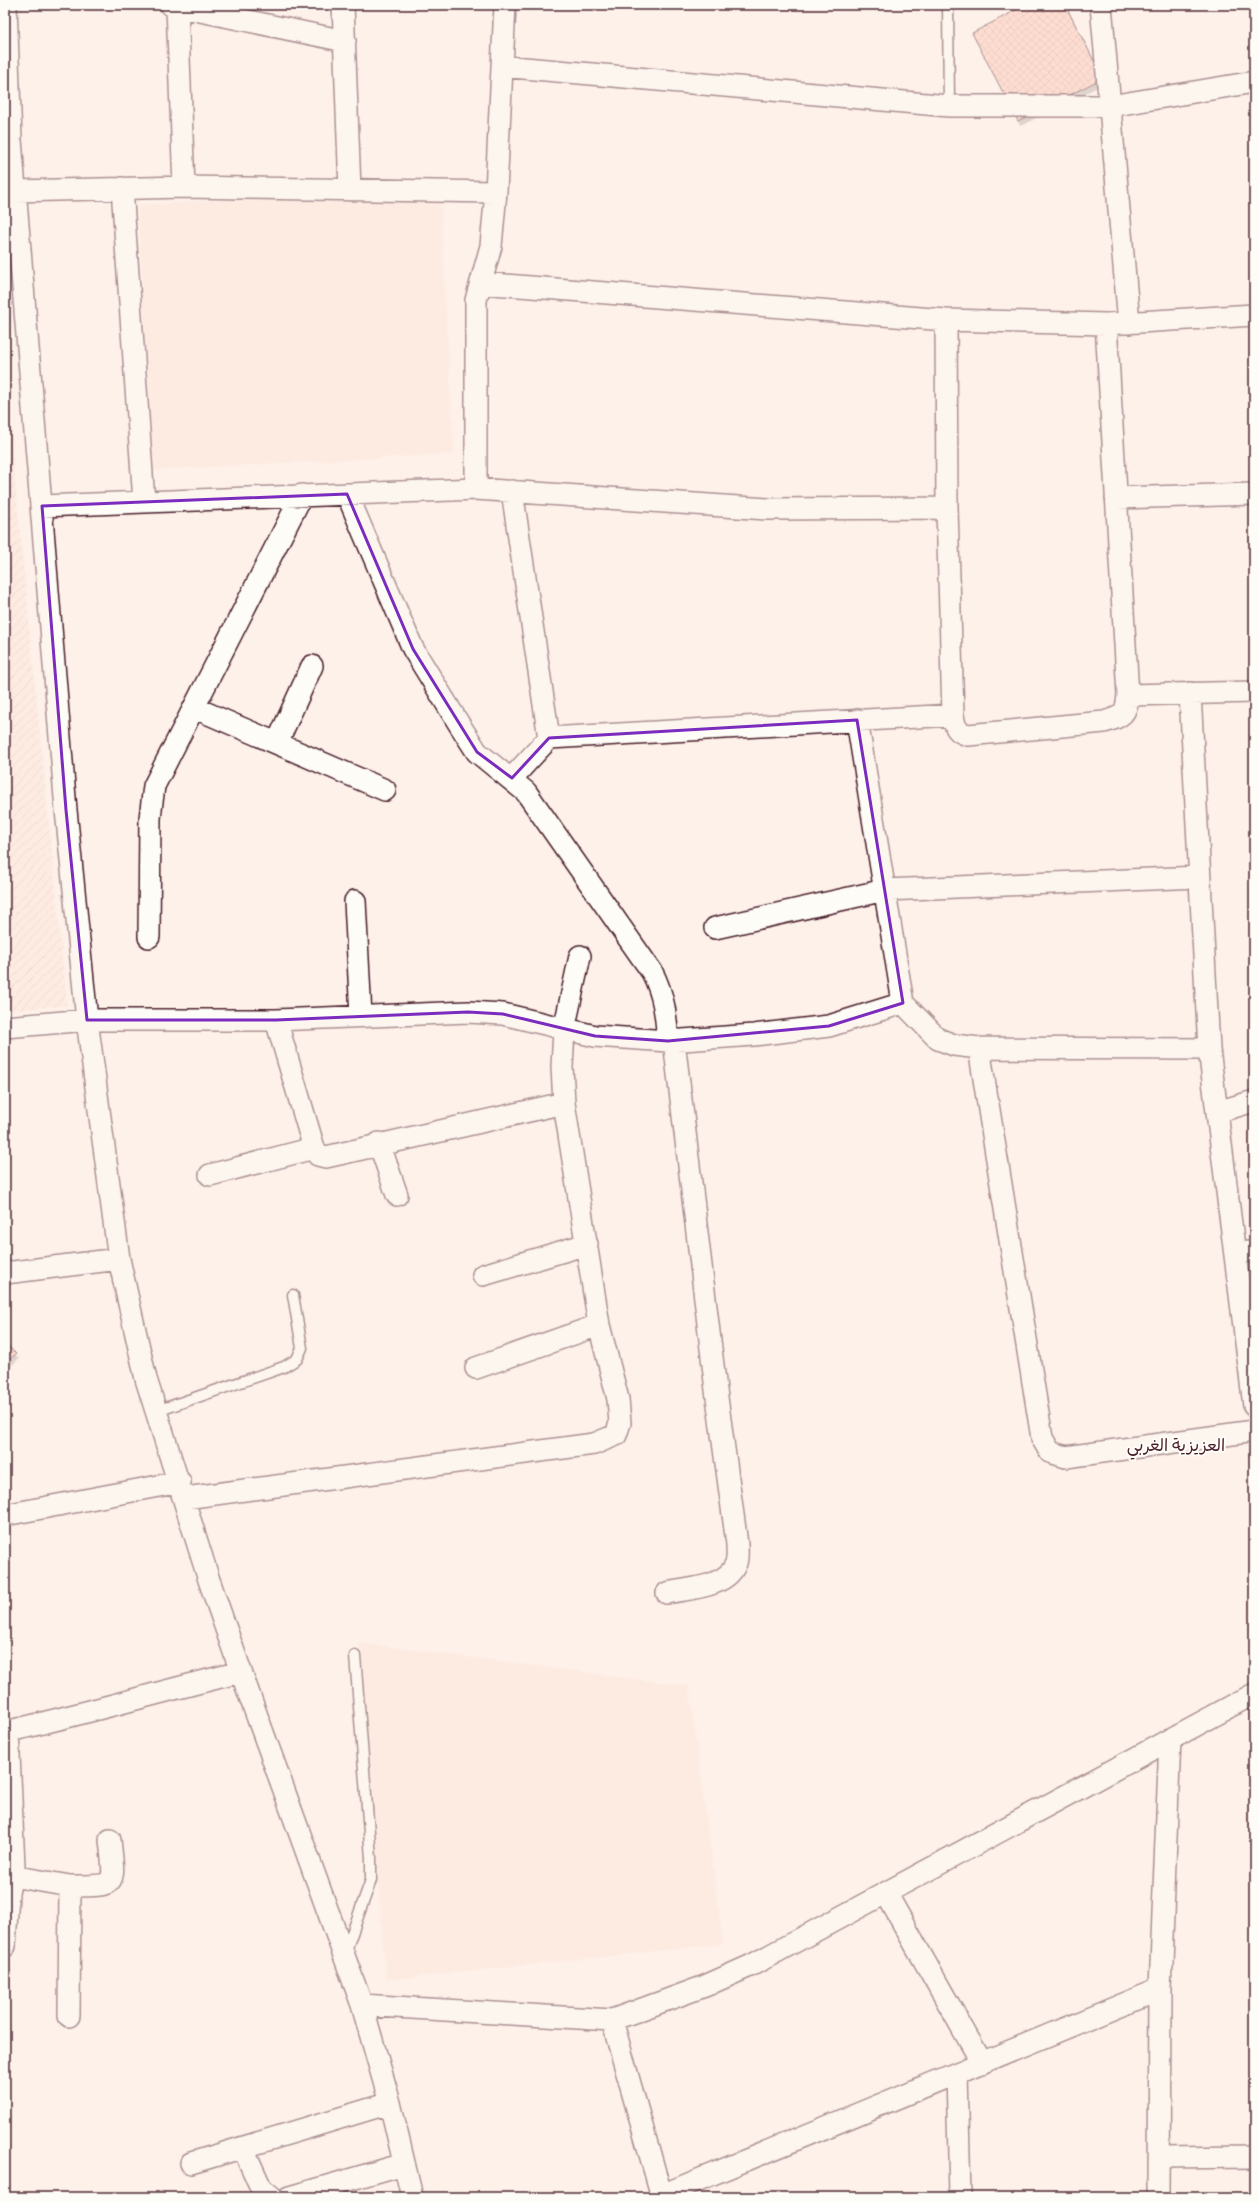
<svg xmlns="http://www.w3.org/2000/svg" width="1259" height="2202" font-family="Dekko,'Playpen Sans Arabic',sans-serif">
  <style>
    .built { fill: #fde4d9 }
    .industrial { fill: url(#industrial-furrows) }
    .building { fill: url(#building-cross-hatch); stroke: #4a1f2b; filter: url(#shadow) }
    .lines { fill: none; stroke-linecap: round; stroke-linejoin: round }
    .service-casing { stroke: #4a1f2b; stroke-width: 13 }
    .minor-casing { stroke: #4a1f2b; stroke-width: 24 }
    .service { stroke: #fdfcf7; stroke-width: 10 }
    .minor { stroke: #fdfcf7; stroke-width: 21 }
    .marked { fill: none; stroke: #7b2cbf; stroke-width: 3; stroke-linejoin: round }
    .labels { text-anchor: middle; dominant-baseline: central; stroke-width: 4; stroke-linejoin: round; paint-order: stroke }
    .neighbourhood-label { font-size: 17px; fill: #4a1f2b; stroke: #fdfcf7 }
  </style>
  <defs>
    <pattern id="industrial-furrows" width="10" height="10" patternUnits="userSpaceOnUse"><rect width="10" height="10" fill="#fde4d9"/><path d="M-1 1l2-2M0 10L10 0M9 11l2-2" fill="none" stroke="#dac3ba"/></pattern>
    <pattern id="building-cross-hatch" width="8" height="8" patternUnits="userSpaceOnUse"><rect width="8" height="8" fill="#fdc4b3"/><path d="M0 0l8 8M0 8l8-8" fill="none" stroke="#daa89a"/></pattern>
    <filter id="shadow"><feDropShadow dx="2.5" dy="4.5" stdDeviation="0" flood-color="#0004"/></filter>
  </defs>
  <rect width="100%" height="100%" fill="#fdf1e9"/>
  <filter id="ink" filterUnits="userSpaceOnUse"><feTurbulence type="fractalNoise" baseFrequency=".025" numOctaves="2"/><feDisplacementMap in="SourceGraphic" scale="8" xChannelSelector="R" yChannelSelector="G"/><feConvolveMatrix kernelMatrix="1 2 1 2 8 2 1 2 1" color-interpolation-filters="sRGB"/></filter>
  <g filter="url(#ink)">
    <path class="built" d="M439,189L454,454L152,470L138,205Z
      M359,1643L689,1686L723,1944L386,1980Z"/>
    <path class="industrial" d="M5,382L67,1005L5,1011Z"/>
    <path class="building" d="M1026,5H1065L1103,78L1018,121L972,33Z
      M5,1343L16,1354L5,1364Z"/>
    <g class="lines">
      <g class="service-casing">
        <path id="service" d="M948,5L949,106
          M157,1411L284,1367L297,1359L302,1348L293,1295
          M345,1953L371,1880V1858L355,1656"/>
      </g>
      <g class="minor-casing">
        <path id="minor" d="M6,5L11,140L66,810L87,1020L119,1259L146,1379L209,1580L241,1672L362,2005L390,2103L412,2197
          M171,5L345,41
          M343,5L350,190
          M1101,5L1129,323
          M177,6L184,187
          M502,66L949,106H1110L1254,82
          M122,188L144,502
          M15,191L184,187L496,192
          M481,283L946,320L1106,324L1254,315
          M1106,324L1128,695L1254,692
          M476,489V300L491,246L496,192L505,5
          M512,491L549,738
          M347,494L413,649L459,724L477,752L526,792L652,972C664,995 666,1016 668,1041
          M1116,498L1254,494
          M42,506L476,489L767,509L947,508
          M1190,693L1209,1049L1254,1406
          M195,708L385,790
          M953,715C955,727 956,732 968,735L1104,722C1123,716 1126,715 1128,695
          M277,743L312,666
          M512,778L549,738L953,715L947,508L946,320
          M355,901L361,1016
          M715,928L885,890L1200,877
          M149,937L150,818L154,786L302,495
          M903,1003L938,1039L954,1045L979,1048L1209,1049
          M276,1020L314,1148L318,1155L326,1157L564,1103
          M5,1027L87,1020H276L468,1012L503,1014L595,1036L668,1041L754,1035L829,1026L903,1003L857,720
          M979,1048L1042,1438L1050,1452L1066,1457L1254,1431
          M1217,1112L1254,1101
          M379,1143L397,1195
          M210,1175L314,1148
          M1235,1254L1254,1251
          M5,1273L119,1259
          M483,1275L587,1244
          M476,1368L599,1325
          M185,1498L594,1444L616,1435L620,1423L618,1399L599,1325L564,1103L562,1067L564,1030L580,956
          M5,1515L180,1482
          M667,1593C689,1588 727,1588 736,1563C738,1558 737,1550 737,1544L716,1390L674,1041
          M5,1732C84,1714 162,1691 241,1672
          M12,1876L70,1886L69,2016
          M70,1886C118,1886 115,1887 110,1840
          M886,1893L982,2063
          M5,1946L8,1893L14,1867L8,1731
          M362,2005L612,2020L705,1986L752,1965L1254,1694
          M612,2020L662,2197
          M957,2073L960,2197
          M243,2148L261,2188L272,2197
          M1160,2158L1254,2157
          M191,2163L390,2103
          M662,2195L1160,1989
          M289,2197L404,2164
          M1159,2197L1160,1989L1170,1739"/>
      </g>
      <use href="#service" class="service"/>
      <use href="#minor" class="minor"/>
    </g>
  </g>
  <path d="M0 0H1259V2202H0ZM347,494L413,649L477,752L512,778L549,738L857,720L903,1003L829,1026L668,1041L595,1036L503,1014L468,1012L276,1020H87L66,810L42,506Z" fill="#fdf1e9" fill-opacity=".55" fill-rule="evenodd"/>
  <path class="marked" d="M347,494L413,649L477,752L512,778L549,738L857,720L903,1003L829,1026L668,1041L595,1036L503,1014L468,1012L276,1020H87L66,810L42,506Z"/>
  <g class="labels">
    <g class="neighbourhood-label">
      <text x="1176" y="1448">العزيزية الغربي</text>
    </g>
  </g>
  <rect width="1259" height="2202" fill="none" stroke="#fdfcf7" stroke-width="20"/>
  <rect x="10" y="10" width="1239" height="2182" fill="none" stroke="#4a1f2b" stroke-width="1.5" filter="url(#ink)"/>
</svg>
